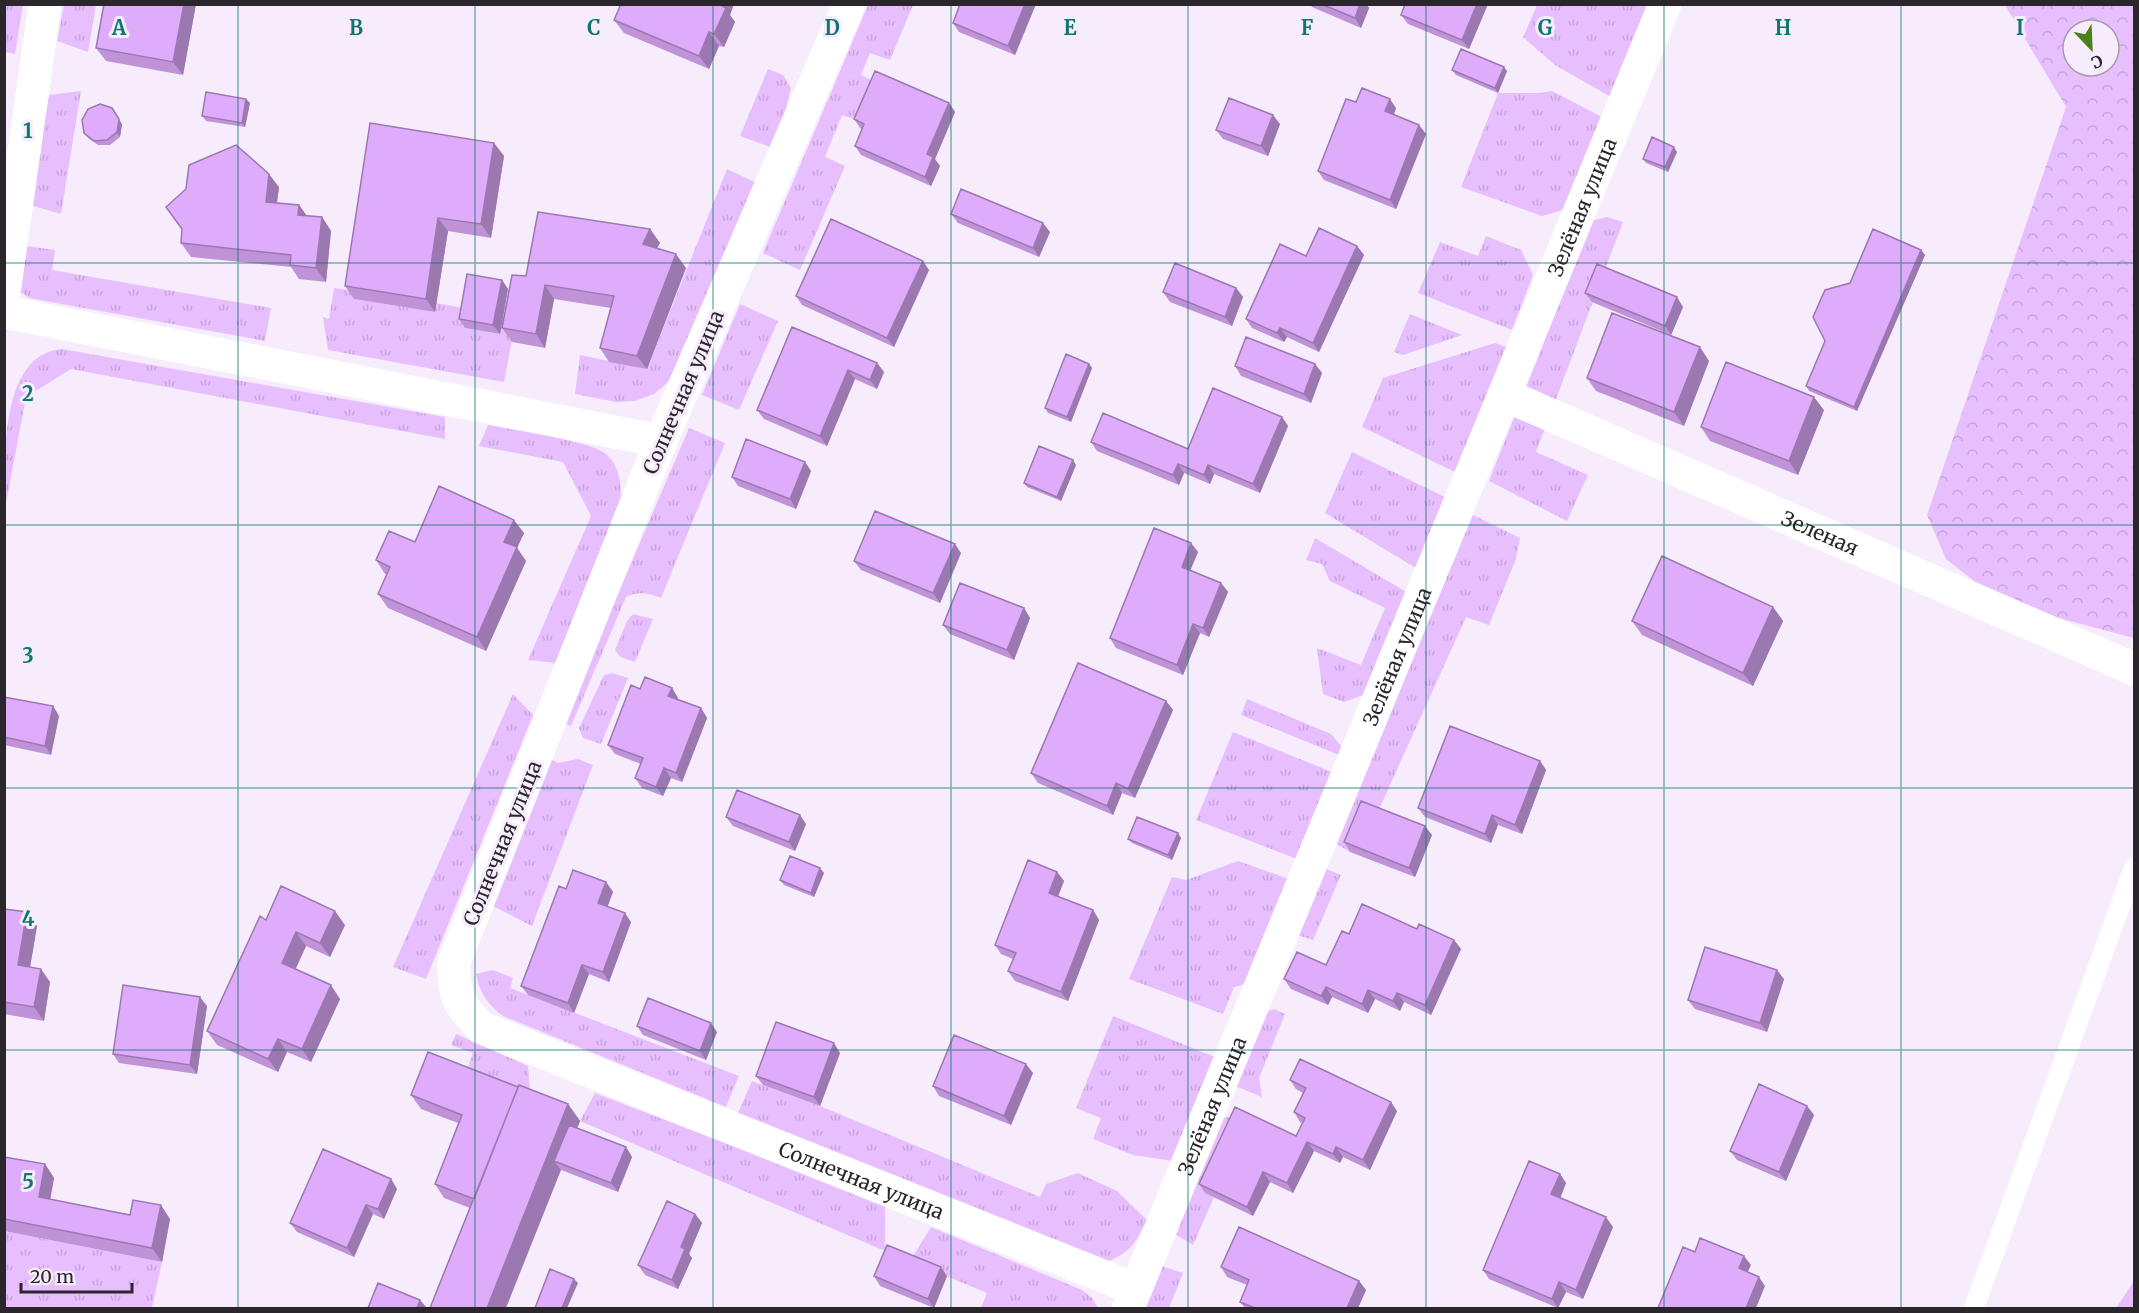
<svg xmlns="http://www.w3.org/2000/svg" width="2139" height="1313" font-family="Merriweather,serif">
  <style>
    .grass { fill: url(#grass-tufts) }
    .forest { fill: url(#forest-crowns); fill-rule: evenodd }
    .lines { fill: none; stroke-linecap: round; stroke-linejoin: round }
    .lane { stroke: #fff; stroke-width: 20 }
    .street { stroke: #fff; stroke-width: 33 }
    .secondary { stroke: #fff; stroke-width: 33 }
    .wall { fill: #c093d8 }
    .shaded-wall { fill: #9c78b0 }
    .building { fill: #dfabfb; stroke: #9c78b0; stroke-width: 1.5 }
    .grid { fill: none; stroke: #0f766e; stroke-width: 1.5; stroke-opacity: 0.55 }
    .labels { text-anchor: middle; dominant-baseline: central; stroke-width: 6; stroke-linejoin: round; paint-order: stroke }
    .street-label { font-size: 20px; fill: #2a262c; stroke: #f6ecfc }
    .grid-label { font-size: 20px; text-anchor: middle; font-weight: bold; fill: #0f766e; stroke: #f6ecfc; stroke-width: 6; stroke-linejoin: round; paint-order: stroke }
  </style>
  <defs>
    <pattern id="grass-tufts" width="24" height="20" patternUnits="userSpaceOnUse" patternTransform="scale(1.5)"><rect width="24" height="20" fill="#e8bffe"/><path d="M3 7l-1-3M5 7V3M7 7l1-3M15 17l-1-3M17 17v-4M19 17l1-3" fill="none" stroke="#c7a4da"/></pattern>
    <pattern id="forest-crowns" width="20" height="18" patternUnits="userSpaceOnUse" patternTransform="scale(1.5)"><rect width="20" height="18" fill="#e8bffe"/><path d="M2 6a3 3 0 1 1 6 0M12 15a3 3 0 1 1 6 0" fill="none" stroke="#c7a4da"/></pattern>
  </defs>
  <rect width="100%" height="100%" fill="#f6ecfc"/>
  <path class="grass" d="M4,5H23L15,54L5,52Z
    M64,5H96L88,52L57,41Z
    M868,5H913L890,60L870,53L861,75L880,84L863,122L842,115L825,157L845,166L800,270L763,253Z
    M1537,5H1649L1611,97L1555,65L1523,37Z
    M768,69L783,75L791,88L785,113L770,147L740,136Z
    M81,91L61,214L30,205L49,95Z
    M1552,91L1602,117L1563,210L1542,216L1461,187L1498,93H1539Z
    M727,169L755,182L680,367L668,382L654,394L635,401L616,402L575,394L580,355L647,369Z
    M1607,217L1623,222L1536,452L1588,475L1567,521L1489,481L1592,221Z
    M1486,236L1521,250L1533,275L1512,330L1418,293L1440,242L1478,256Z
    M20,245L55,250L52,270L271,308L265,341L29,298L16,288Z
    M334,288L356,291L355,299L435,312L436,303L469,309L466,328L499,334L503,316L516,319L504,382L328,350L323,317L329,319Z
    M740,304L778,321L739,410L702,395Z
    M1410,314L1462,335L1403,355L1394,352Z
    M1495,343L1507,347L1455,472L1362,427L1383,378Z
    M62,349L445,417V439L71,369L26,397L5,509C4,460 0,353 62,349Z
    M488,425C511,430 592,441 606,454C620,466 621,484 621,501L556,663L528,660L591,516L563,462L479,446Z
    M689,428L725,443L661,598C648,593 639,591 626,597L571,726L563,723Z
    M1352,452L1447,498L1419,570L1325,513Z
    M1473,515L1520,538L1516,559L1489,625L1466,617L1377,814L1350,852L1335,843Z
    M1315,538L1408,593L1363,695L1344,702L1323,694L1317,648L1361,665L1385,608L1330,581L1322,564L1306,560Z
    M633,614L653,619L635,662L620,657L615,650L627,621Z
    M612,673L628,678L601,744L583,738L579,728L604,675Z
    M513,694L533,715L426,979L393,967Z
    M1247,699L1331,734L1342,747L1339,755L1241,715Z
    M1233,732L1332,772L1297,859L1196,820Z
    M550,759L558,763L578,759L593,765L532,926L493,906Z
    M1238,861L1289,879L1249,983L1234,987L1223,1014L1129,979L1172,877L1186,880Z
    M1324,868L1341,875L1313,940L1297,935Z
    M493,970L513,978L510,988L739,1076L726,1107L503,1016C488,1004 480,994 476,974Z
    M1274,1009L1285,1014L1259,1078L1262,1097L1233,1085L1263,1013Z
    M1113,1016L1215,1057L1173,1161L1133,1155L1093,1139L1101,1118L1076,1108Z
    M456,1034L528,1066L531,1102L465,1076L473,1053L451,1045Z
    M752,1081L820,1106L1040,1197L1046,1184L1078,1173L1117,1191L1147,1220C1136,1242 1132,1251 1109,1261L738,1113Z
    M595,1093L885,1205V1251L580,1121Z
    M1241,1116L1205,1193L1214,1197L1193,1245L1173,1233L1219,1118Z
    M931,1227L1082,1290L1092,1298L1098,1308H981L987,1293L910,1261Z
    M4,1231L162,1262L152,1308H5Z
    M1159,1265L1183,1273L1169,1308H1142Z"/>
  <path class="forest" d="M2005,5H2134V638L2002,603L1946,559L1927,515L2066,107ZM2073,30H2109V66H2073Z
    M2134,1281V1308H2116Z"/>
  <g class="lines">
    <path class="lane" d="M1974,1308L2134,868"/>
    <g class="street">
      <path id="s1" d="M849,4L661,441L454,962C454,997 457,1003 482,1028L1135,1289"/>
      <path d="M4,312L661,441"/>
      <path id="s2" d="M1505,395L2134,669"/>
      <path id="s3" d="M1128,1308L1665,4"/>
    </g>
    <path class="secondary" d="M4,293L45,4"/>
  </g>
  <path class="wall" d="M104,4H196L183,75L106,61L96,48Z
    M621,4H734L730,15L735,22L724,47L719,46L709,69L624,33L614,20Z
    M1036,4L1015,55L959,32L953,23Z
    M1310,4H1366L1369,8L1361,28L1312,7Z
    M1405,4H1488L1469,49L1408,24L1401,15Z
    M1452,70L1507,71L1498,93L1456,75Z
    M246,99L250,103L245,127L206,121L202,116Z
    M1356,102L1396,108L1394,115L1419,125L1426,134L1396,209L1324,180L1318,171Z
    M949,103L955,112L935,159L940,166L931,186L861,155L855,146L862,129L860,128L854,119Z
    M122,124L120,137L110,145H98L88,138L84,133Z
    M1280,124L1268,156L1223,139L1216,130Z
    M494,143L504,156L491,238L448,231L435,312L354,299L345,286Z
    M1677,152L1668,172L1646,163L1643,159Z
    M279,187L277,203L299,205L307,216L322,217L331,231L326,282L299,279L291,267L191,257L181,243Z
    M951,214L1050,232L1039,257L958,223Z
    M650,229L660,243L657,248L686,268L647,369L609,362L600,348L611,308L554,299L545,348L512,342L502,328L526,276Z
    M1357,246L1364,255L1319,352L1287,337L1284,342L1252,328L1246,319L1306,256Z
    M1921,250L1925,255L1857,411L1809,391L1806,386L1850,283Z
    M929,270L894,347L802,305L796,296Z
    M502,280L508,289L500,334L465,328L459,319Z
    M1236,288L1243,297L1232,326L1170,302L1163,292Z
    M1585,293L1683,307L1671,335L1592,302Z
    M792,327L877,363L884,372L877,389L855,379L827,446L764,419L757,410Z
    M1709,361L1684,426L1596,391L1587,378Z
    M1089,364L1092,368L1071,422L1048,413L1045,408Z
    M1315,364L1322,373L1311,403L1241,376L1235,366Z
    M1824,410L1798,475L1710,441L1701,427Z
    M1282,417L1288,426L1260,493L1214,474L1210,484L1184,473L1179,485L1097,451L1091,442L1188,449Z
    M805,462L811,471L796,509L738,486L732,477Z
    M1076,465L1061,501L1027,487L1024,483Z
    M524,533L517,548L526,561L486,651L388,608L378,594L387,575L385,574L376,560L415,542Z
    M1191,543L1198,552L1190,570L1221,583L1228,592L1209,637L1200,633L1183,675L1116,648L1110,638Z
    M961,553L940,603L861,570L854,561Z
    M1773,607L1783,621L1753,686L1642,635L1632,621Z
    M1024,608L1030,618L1014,660L950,634L943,625Z
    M672,688L678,698L677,699L701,708L707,718L682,782L671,778L663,796L642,788L635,778L641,764L615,754L608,745L640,689Z
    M4,697L53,706L59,716L51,755L4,745Z
    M1166,701L1173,710L1135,798L1122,793L1113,815L1038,783L1031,773Z
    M1540,761L1546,770L1522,834L1498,825L1491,843L1425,817L1418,808Z
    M726,817L806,824L795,851L733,826Z
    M1432,835L1415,877L1350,852L1344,842Z
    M1181,838L1172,860L1132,843L1128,839Z
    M1057,872L1064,881L1058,897L1093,910L1099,920L1068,1001L1015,981L1008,971L1013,959L1001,954L995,945Z
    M824,873L814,897L784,885L780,880Z
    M606,882L613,892L607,907L631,922L609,982L589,974L574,1013L528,995L521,986L566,889Z
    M4,909L27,912L37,926L30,967L50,982L44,1021L4,1014Z
    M266,920L345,925L330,957L306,946L295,969L340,999L311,1062L287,1052L278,1072L217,1045L207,1031Z
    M1417,929L1454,940L1461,949L1431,1015L1404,1002L1400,1011L1375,999L1368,1013L1332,997L1328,1005L1291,989L1284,979L1326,965Z
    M1784,979L1767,1032L1695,1009L1688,1000Z
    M207,1006L197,1074L119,1063L113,1054Z
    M637,1026L717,1032L706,1060L643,1035Z
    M840,1053L820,1106L763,1085L756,1076Z
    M1033,1073L1011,1125L939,1096L933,1086Z
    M1290,1080L1397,1111L1370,1170L1343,1157L1340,1163L1314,1151L1293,1193L1270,1182L1253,1216L1205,1193L1199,1184L1296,1136L1302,1123L1300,1122L1294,1112L1303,1093L1296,1089Z
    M518,1087L568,1104L580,1121L577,1128L626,1147L632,1157L618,1192L561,1170L470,1208L444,1198L435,1184L458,1123L421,1109L411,1095Z
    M1807,1106L1814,1115L1786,1181L1737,1160L1730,1151Z
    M4,1157L45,1164L54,1178L50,1200L130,1215L170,1219L162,1262L4,1231Z
    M1560,1174L1566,1183L1560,1198L1613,1227L1583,1299L1566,1292L1558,1308L1489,1279L1483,1270Z
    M391,1179L397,1189L384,1219L373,1214L354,1257L297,1232L290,1223Z
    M695,1214L702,1223L689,1254L692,1258L678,1289L645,1275L638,1265Z
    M1221,1267L1359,1281L1366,1290L1358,1308H1245L1240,1302L1247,1285L1227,1277Z
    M874,1276H947L934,1308L880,1286Z"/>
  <path class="shaded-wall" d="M184,4H196L183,75L173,62Z
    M719,4H734L730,15L735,22L724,47L714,34Z
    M1025,4H1036L1015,55L1008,46Z
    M1360,4H1366L1369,8L1361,28L1355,18Z
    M1477,4H1488L1469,49L1462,40Z
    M709,32L719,46L709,69L699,56Z
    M1504,67L1507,71L1498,93L1495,88Z
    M246,99L250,103L245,127L242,123Z
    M1390,99L1396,108L1391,121L1385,111Z
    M949,103L955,112L935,159L940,166L931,186L925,177L927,154Z
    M115,113L122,124L120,137L117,132Z
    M1273,115L1280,124L1268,156L1261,146Z
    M1419,125L1426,134L1396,209L1390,200Z
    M494,143L504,156L491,238L481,224Z
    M1674,147L1677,152L1668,172L1665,167Z
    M269,174L279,187L275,216L266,202Z
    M299,205L309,219L298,215Z
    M322,217L331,231L326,282L316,268Z
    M438,218L448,231L435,312L426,299Z
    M1043,223L1050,232L1039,257L1033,248Z
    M650,229L660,243L652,257L643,244Z
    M1357,246L1364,255L1319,352L1313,343Z
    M1921,250L1925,255L1857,411L1854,407Z
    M676,254L686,268L647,369L637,356Z
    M923,261L929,270L894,347L887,338Z
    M502,280L508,289L500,334L493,325Z
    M545,285L554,299L545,348L536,334Z
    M1236,288L1243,297L1232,326L1225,317Z
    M1677,297L1683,307L1671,335L1665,326Z
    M1280,328L1287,337L1284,342L1277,333Z
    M1700,347L1709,361L1684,426L1674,412Z
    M877,363L884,372L877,389L870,380Z
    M1089,364L1092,368L1071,422L1067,417Z
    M1315,364L1322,373L1311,403L1304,394Z
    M848,370L855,379L827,446L820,436Z
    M1814,397L1824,410L1798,475L1789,461Z
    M1282,417L1288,426L1260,493L1253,484Z
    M1073,460L1076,465L1061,501L1057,497Z
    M805,462L811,471L796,509L790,499Z
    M1178,464L1184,473L1179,485L1173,475Z
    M1208,465L1214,474L1210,484L1204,475Z
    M514,520L524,533L517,548L526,561L486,651L477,637L504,542Z
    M1191,543L1198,552L1188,576L1182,567Z
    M955,544L961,553L940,603L933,593Z
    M1221,583L1228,592L1209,637L1203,628Z
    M1773,607L1783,621L1753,686L1743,673Z
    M1024,608L1030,618L1014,660L1007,650Z
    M1193,624L1200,633L1183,675L1177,665Z
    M672,688L678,698L675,705L668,696Z
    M1166,701L1173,710L1135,798L1128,789Z
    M53,706L59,716L51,755L45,746Z
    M701,708L707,718L682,782L676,773Z
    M1540,761L1546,770L1522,834L1515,825Z
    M664,768L671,778L663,796L656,787Z
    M1116,783L1122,793L1113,815L1107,806Z
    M800,815L806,824L795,851L789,842Z
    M1492,815L1498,825L1491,843L1485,834Z
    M1425,826L1432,835L1415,877L1409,868Z
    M1178,833L1181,838L1172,860L1168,855Z
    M820,868L824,873L814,897L811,893Z
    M1057,872L1064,881L1055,903L1049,893Z
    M606,882L613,892L605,913L598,903Z
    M1093,910L1099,920L1068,1001L1061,992Z
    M335,911L345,925L330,957L320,943Z
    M27,912L37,926L28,979L18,965Z
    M625,913L631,922L609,982L603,972Z
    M296,932L306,946L292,977L282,963Z
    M1454,940L1461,949L1431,1015L1425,1005Z
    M582,965L589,974L574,1013L568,1003Z
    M41,969L50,982L44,1021L34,1007Z
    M1777,970L1784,979L1767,1032L1760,1023Z
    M331,985L340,999L311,1062L302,1049Z
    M1326,987L1332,997L1328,1005L1321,996Z
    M1368,990L1375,999L1368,1013L1362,1004Z
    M1397,993L1404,1002L1400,1011L1393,1001Z
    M200,997L207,1006L197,1074L190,1065Z
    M711,1023L717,1032L706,1060L700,1051Z
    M278,1039L287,1052L278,1072L268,1059Z
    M834,1043L840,1053L820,1106L814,1097Z
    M1026,1064L1033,1073L1011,1125L1004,1116Z
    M1391,1102L1397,1111L1370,1170L1363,1160Z
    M568,1104L580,1121L563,1164L554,1161L561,1170L506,1308H487Z
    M1807,1106L1814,1115L1786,1181L1779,1172Z
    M1307,1142L1314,1151L1293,1193L1287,1183Z
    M626,1147L632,1157L618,1192L611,1183Z
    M1336,1147L1343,1157L1340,1163L1333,1154Z
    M45,1164L54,1178L48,1211L39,1197Z
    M1263,1172L1270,1182L1253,1216L1247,1207Z
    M1560,1174L1566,1183L1558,1204L1551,1194Z
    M391,1179L397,1189L384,1219L378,1209Z
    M161,1205L170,1219L162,1262L152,1248Z
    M366,1205L373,1214L354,1257L347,1248Z
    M695,1214L702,1223L689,1254L692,1258L678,1289L672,1280L681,1247Z
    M1606,1217L1613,1227L1583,1299L1576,1290Z
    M1744,1256L1751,1265L1745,1278L1739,1268Z
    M941,1267L947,1276L934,1308L928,1299Z
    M1759,1277L1765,1286L1756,1308H1746Z
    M574,1279L578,1283L567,1308H562Z
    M1359,1281L1366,1290L1358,1308H1347Z
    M1559,1282L1566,1292L1558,1308L1552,1299Z
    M420,1300L427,1308H417Z"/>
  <path class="building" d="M104,4H184L173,62L96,48Z
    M621,4H719L726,8L714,34L709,32L699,56L614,20Z
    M960,4H1025L1008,46L953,23Z
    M1321,4H1360L1355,18Z
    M1405,4H1477L1462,40L1401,15Z
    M1461,49L1504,67L1495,88L1452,70Z
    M875,71L949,103L927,154L933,157L925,177L855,146L864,124L854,119Z
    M1362,88L1390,99L1385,111L1419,125L1390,200L1318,171L1346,99L1356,102Z
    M206,92L246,99L242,123L202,116Z
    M1229,98L1273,115L1261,146L1216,130Z
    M100,104L112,108L119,119L117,132L107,140L94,141L84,133L82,120L88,109Z
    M370,123L494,143L481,224L438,218L426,299L345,286Z
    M1652,137L1674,147L1665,167L1643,159Z
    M236,145L269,174L266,202L299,205L298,215L322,217L316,268L290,265L291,255L181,243L182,229L166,207L186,189L189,165Z
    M961,189L1043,223L1033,248L951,214Z
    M538,212L650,229L643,244L676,254L637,356L600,348L614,296L545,285L536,334L502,328L512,275L526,276Z
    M831,219L923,261L887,338L796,296Z
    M1319,228L1357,246L1313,343L1280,328L1277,333L1246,319L1280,244L1306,256Z
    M1873,229L1921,250L1854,407L1806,386L1825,341L1813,317L1825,290L1850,283Z
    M1175,263L1236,288L1225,317L1163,292Z
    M1597,264L1677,297L1665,326L1585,293Z
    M467,274L502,280L493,325L459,319Z
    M1612,313L1700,347L1674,412L1587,378Z
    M792,327L877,363L870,380L848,370L820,436L757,410Z
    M1246,337L1315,364L1304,394L1235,366Z
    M1066,354L1089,364L1067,417L1045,408Z
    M1726,362L1814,397L1789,461L1701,427Z
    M1213,388L1282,417L1253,484L1208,465L1204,475L1178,464L1173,475L1091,442L1103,413L1188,449Z
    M746,439L805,462L790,499L732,477Z
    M1039,446L1073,460L1057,497L1024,483Z
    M439,486L514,520L504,542L517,547L477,637L378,594L390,567L376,560L389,531L415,542Z
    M875,511L955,544L933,593L854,561Z
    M1154,528L1191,543L1182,567L1221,583L1203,628L1193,624L1177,665L1110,638Z
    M1662,556L1773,607L1743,673L1632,621Z
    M960,583L1024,608L1007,650L943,625Z
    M1078,663L1166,701L1128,789L1116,783L1107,806L1031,773Z
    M645,677L672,688L668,696L701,708L676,773L664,768L656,787L635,778L643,758L608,745L631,685L640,689Z
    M4,697L53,706L45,746L4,737Z
    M1450,726L1540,761L1515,825L1492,815L1485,834L1418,808Z
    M737,790L800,815L789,842L726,817Z
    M1361,801L1425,826L1409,868L1344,842Z
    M1137,817L1178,833L1168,855L1128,839Z
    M790,856L820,868L811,893L780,880Z
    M1028,860L1057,872L1049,893L1093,910L1061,992L1008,971L1016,953L995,945Z
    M573,870L606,882L598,903L625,913L603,972L582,965L568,1003L521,986L559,886L566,889Z
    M281,886L335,911L320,943L296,932L282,963L331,985L302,1049L278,1039L268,1059L207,1031L260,916L266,920Z
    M1362,904L1417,929L1419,924L1454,940L1425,1005L1397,993L1393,1001L1368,990L1362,1004L1326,987L1321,996L1284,979L1297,952L1326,965L1342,931L1349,934Z
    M4,909L27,912L18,965L41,969L34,1007L4,1002Z
    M1705,947L1777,970L1760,1023L1688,1000Z
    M123,985L200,997L190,1065L113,1054Z
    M648,998L711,1023L700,1051L637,1026Z
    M776,1022L834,1043L814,1097L756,1076Z
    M954,1035L1026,1064L1004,1116L933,1086Z
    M428,1052L518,1087L474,1199L435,1184L462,1115L411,1095Z
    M1300,1059L1391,1102L1363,1160L1336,1147L1333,1154L1307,1142L1287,1183L1263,1172L1247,1207L1199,1184L1235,1107L1296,1136L1305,1118L1294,1112L1306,1088L1290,1080Z
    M1759,1084L1807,1106L1779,1172L1730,1151Z
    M519,1085L568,1104L487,1308H430Z
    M569,1125L626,1147L611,1183L554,1161Z
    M323,1149L391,1179L378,1209L366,1205L347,1248L290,1223Z
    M4,1157L45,1164L39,1197L130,1215L133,1200L161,1205L152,1248L4,1219Z
    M1529,1161L1560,1174L1551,1194L1606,1217L1576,1290L1559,1282L1552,1299L1483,1270Z
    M667,1201L695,1214L681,1247L685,1249L672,1280L638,1265Z
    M1239,1227L1359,1281L1347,1308H1255L1240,1302L1249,1280L1221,1267Z
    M1700,1238L1744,1256L1739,1268L1759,1277L1746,1308H1658L1683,1247L1695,1252Z
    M887,1245L941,1267L928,1299L874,1276Z
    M550,1269L574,1279L562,1308H535Z
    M378,1283L420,1300L417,1308H368Z"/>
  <path class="grid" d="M238,4V1308M475,4V1308M713,4V1308M951,4V1308M1188,4V1308M1426,4V1308M1664,4V1308M1901,4V1308M4,263H2134M4,525H2134M4,788H2134M4,1050H2134"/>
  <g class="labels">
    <g class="street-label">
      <text stroke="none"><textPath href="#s3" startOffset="1191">Зелёная улица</textPath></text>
      <text transform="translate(683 392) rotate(-67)">Солнечная улица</text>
      <text stroke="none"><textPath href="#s2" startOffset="344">Зеленая</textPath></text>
      <text stroke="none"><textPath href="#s3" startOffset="705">Зелёная улица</textPath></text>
      <text transform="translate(502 843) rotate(-68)">Солнечная улица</text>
      <text stroke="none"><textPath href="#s3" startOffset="219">Зелёная улица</textPath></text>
      <text stroke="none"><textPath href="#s1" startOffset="1520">Солнечная улица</textPath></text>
    </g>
  </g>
  <g class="grid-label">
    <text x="119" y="35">A</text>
    <text x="356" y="35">B</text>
    <text x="594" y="35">C</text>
    <text x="832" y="35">D</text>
    <text x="1070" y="35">E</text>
    <text x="1307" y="35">F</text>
    <text x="1545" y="35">G</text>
    <text x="1783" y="35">H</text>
    <text x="2020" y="35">I</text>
    <text x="28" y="138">1</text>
    <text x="28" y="401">2</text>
    <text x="28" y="663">3</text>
    <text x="28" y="926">4</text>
    <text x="28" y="1189">5</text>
  </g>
  <rect width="2139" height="1313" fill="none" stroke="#2a262c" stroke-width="12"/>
  <g transform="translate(2091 48) rotate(157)"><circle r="28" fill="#f6ecfc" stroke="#a49da9" stroke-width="1.5"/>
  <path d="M0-4.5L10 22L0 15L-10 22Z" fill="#4c8117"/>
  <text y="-9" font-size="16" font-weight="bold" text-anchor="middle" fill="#2a262c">С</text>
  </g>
  <path d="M21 1283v9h111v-9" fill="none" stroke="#2a262c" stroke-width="3"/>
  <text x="30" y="1283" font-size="18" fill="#2a262c" stroke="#f6ecfc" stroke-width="4.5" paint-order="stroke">20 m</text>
</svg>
